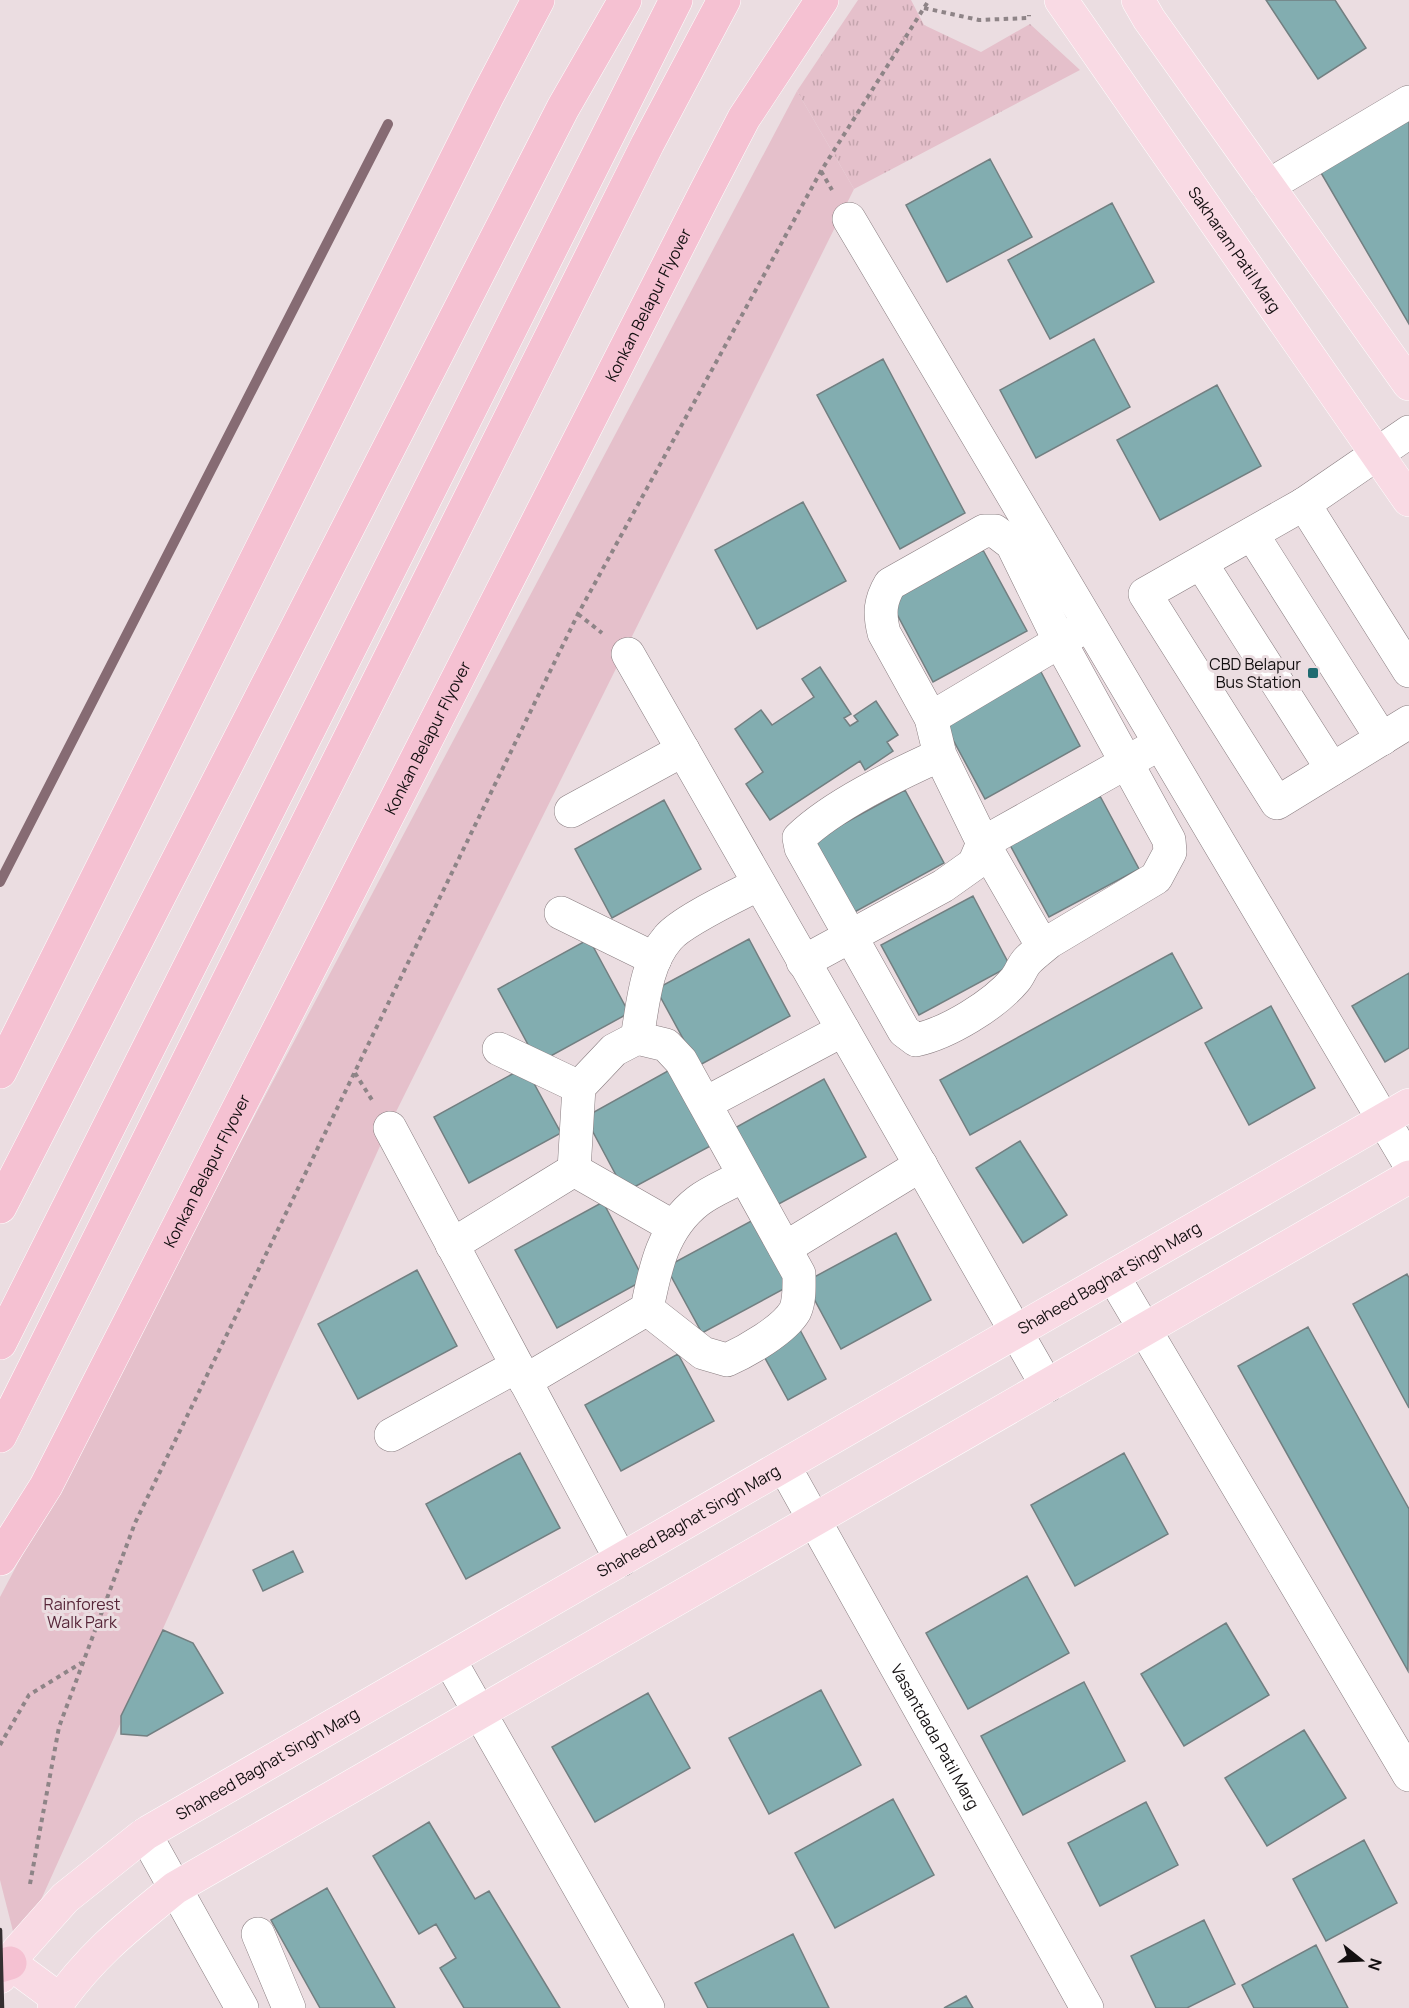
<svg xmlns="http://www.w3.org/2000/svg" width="1409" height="2008" font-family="Manrope,sans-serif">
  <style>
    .grass { fill: url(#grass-tufts) }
    .park { fill: #e5c0cb }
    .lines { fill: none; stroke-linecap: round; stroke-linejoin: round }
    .stream { stroke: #866b73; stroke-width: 10 }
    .building { fill: #82adb0; stroke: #727f81; stroke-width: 1.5 }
    .minor-casing { stroke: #897d80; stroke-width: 34 }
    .major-casing { stroke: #fff; stroke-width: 34 }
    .highway-casing { stroke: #fff; stroke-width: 34 }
    .path { stroke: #8e8487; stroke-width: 4; stroke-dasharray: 4.5 4.5; stroke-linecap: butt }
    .minor { stroke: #fff; stroke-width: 33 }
    .major { stroke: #f9dae4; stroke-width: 33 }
    .highway { stroke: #f5c1d2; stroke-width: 33 }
    .rail { stroke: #352f31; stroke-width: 4.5 }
    .poi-dot { fill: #206b71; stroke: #ebdde1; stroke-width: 2 }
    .labels { text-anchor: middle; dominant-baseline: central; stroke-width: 6; stroke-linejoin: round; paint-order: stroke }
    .street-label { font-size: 16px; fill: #130f10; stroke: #ebdde1 }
    .poi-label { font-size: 16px; fill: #130f10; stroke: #ebdde1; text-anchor: end }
    .park-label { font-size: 16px; fill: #572639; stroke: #ebdde1 }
  </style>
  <defs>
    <pattern id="grass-tufts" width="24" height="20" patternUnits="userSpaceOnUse" patternTransform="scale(1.5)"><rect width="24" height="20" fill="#e5c0cb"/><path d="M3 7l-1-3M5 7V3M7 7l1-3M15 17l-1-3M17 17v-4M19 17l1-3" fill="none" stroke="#c4a4ad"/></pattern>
  </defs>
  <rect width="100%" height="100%" fill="#ebdde1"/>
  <path class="grass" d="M858,0H911L924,25L981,52L1030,24L1080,70L854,189L797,91Z"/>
  <path class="park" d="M797,91L854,189L389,1126L18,1951L0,1880V1597Z"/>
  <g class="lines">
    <path class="stream" d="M0,882L388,124"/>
  </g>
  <path class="building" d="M1266,0H1335L1366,48L1318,79Z
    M1409,112V324L1317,166Z
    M990,159L1032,237L947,282L906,205Z
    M1112,203L1154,282L1050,339L1008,260Z
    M1094,339L1130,407L1036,458L1000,390Z
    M883,359L965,513L900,549L817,395Z
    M1217,385L1261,466L1160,520L1117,440Z
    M803,502L846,581L757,629L715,550Z
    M983,550L1027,631L933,682L890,601Z
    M820,667L851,714L844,718L850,726L858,721L854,716L876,701L898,735L887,742L893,751L865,770L860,761L770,820L746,784L763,772L735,729L761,710L772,725L814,697L802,679Z
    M1040,670L1080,746L985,799L944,723Z
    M905,790L944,863L851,914L812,841Z
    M1100,796L1139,869L1049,917L1010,845Z
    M664,800L701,869L612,918L575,849Z
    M973,896L1010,966L919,1015L881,945Z
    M589,939L629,1013L538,1063L498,989Z
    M749,939L790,1016L698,1066L656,989Z
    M1172,953L1202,1008L970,1135L940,1080Z
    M1409,973V1048L1385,1062L1352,1006Z
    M1271,1006L1315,1088L1249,1125L1205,1043Z
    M525,1067L561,1133L469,1183L434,1117Z
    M675,1067L716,1143L625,1192L585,1117Z
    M824,1079L866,1157L775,1206L733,1129Z
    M1020,1141L1067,1215L1023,1243L976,1168Z
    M603,1202L644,1280L557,1328L515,1250Z
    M755,1219L791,1285L702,1333L666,1267Z
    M896,1233L931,1300L841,1349L805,1282Z
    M417,1270L457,1346L358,1399L318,1324Z
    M1407,1274L1409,1278V1408L1353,1304Z
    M1308,1327L1409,1509L1408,1671L1238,1366Z
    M799,1328L826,1379L788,1400L760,1349Z
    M678,1354L714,1421L621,1471L585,1405Z
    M520,1453L560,1528L466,1579L426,1504Z
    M1124,1453L1168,1534L1075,1586L1031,1505Z
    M293,1551L303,1572L263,1591L253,1570Z
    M1027,1576L1069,1653L968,1709L926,1633Z
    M1226,1623L1269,1695L1184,1746L1141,1674Z
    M163,1630L193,1643L223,1693L147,1736L121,1734V1716Z
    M1084,1682L1125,1761L1023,1815L981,1736Z
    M821,1690L861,1765L769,1814L729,1738Z
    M648,1693L690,1768L595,1822L552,1747Z
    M1304,1730L1346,1798L1267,1846L1225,1778Z
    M893,1799L934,1875L835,1928L795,1853Z
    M1146,1802L1178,1865L1100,1906L1068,1843Z
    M429,1822L475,1899L489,1891L560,2008H464L440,1968L456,1958L436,1924L419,1934L373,1856Z
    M1364,1840L1397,1903L1326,1941L1293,1879Z
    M327,1888L395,2008H320L271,1920Z
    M1204,1920L1235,1984L1187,2008H1156L1131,1956Z
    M793,1934L829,2008H708L695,1983Z
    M1316,1945L1348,2008H1254L1242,1985Z
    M966,1996L973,2008H944Z"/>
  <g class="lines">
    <g class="minor-casing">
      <g id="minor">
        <path d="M1268,186L1409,102"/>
        <path d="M849,219L1409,1163"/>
        <path d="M1409,432L1304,504L1145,594L1277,803L1409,722"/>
        <path d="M1304,504L1409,671"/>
        <path d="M1252,534L1382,739"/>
        <path d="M1201,563L1332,769"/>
        <path d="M628,654L1047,1386"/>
        <path d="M931,718L1079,630"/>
        <path d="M940,755C896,775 833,805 799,838L801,848L904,1031L916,1040C948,1033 994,1005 1015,980C1020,974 1022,966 1028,960C1034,954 1042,948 1049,942L1156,878L1170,852L1169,840L1060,642L1012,544L995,531H984L890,584C880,601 879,613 884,633L931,718L940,755L983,843L1043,947"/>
        <path d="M571,811L683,750"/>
        <path d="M561,913L655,959"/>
        <path d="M803,962L943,886L974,864L983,843L1145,752"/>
        <path d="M637,1038C643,1006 645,964 668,938C682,921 738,895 759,884"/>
        <path d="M499,1049L579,1087"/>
        <path d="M706,1103L843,1030"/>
        <path d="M390,1128L621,1560"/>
        <path d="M574,1170L579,1087L614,1050L637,1038L666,1045L681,1061L799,1274C799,1286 800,1300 795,1311C784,1330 747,1351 727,1360L703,1353L647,1309"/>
        <path d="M574,1170L672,1226"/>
        <path d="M452,1245L574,1170"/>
        <path d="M785,1248L921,1165"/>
        <path d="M1113,1276L1409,1775"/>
        <path d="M525,1381L647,1309C655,1268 663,1228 698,1201C711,1191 729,1184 743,1176"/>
        <path d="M391,1435L517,1366"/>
        <path id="s1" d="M784,1466L1087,2008"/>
        <path d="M449,1659L648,2008"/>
        <path d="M145,1834L242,2008"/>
        <path d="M258,1934L289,2008"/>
      </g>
    </g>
    <g class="major-casing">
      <g id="major">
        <path id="s2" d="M1061,0L1409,500"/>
        <path d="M1138,0L1149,19L1409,384"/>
        <path d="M10,1963L60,2000"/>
        <path id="s3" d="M0,1977L18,1951L65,1898L145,1834L1409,1105"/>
        <path d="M54,2008C90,1956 127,1927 175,1888L1409,1177"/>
      </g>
    </g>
    <g class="highway-casing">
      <g id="highway">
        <path d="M0,1072L487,97L538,0"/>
        <path d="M0,1207L563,108L625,0"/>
        <path d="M0,1343L676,0"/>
        <path d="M0,1436L648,143L724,0"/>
        <path id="s4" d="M0,1559L46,1486L706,191L744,118L822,0"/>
        <path d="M0,1966L10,1963"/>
      </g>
    </g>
    <path class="path" d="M924,8L979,20L1029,18V15
      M821,171L832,190
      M578,614L602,633
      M355,1073L372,1100
      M0,1745L29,1695L81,1663
      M30,1884L59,1727L135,1523L578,614L821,171L929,0"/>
    <use href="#minor" class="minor"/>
    <use href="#major" class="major"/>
    <use href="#highway" class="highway"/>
    <path class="rail" d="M0,1930L2,2008"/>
  </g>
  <rect class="poi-dot" x="1307" y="667" width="12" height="12" rx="3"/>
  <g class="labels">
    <g class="street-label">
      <text stroke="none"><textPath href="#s2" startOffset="304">Sakharam Patil Marg</textPath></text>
      <text stroke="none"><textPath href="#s4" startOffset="1412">Konkan Belapur Flyover</textPath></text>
      <text stroke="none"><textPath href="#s4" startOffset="926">Konkan Belapur Flyover</textPath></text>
      <text stroke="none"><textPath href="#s4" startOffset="440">Konkan Belapur Flyover</textPath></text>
      <text stroke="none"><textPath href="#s3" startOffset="1318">Shaheed Baghat Singh Marg</textPath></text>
      <text stroke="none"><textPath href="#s3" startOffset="832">Shaheed Baghat Singh Marg</textPath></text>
      <text stroke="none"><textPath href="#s1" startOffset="310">Vasantdada Patil Marg</textPath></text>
      <text stroke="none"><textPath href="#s3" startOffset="346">Shaheed Baghat Singh Marg</textPath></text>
    </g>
    <g class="poi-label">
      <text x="1301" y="664">CBD Belapur<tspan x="1301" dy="18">Bus Station</tspan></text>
    </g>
    <g class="park-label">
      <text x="82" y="1604">Rainforest<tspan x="82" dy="18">Walk Park</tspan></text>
    </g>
  </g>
  <g transform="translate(1361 1960) rotate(108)" stroke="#ebdde1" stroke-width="4.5" paint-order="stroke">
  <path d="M0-4.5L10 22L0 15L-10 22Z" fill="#130f10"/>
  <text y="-9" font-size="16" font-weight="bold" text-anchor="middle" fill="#130f10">N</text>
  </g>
</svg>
